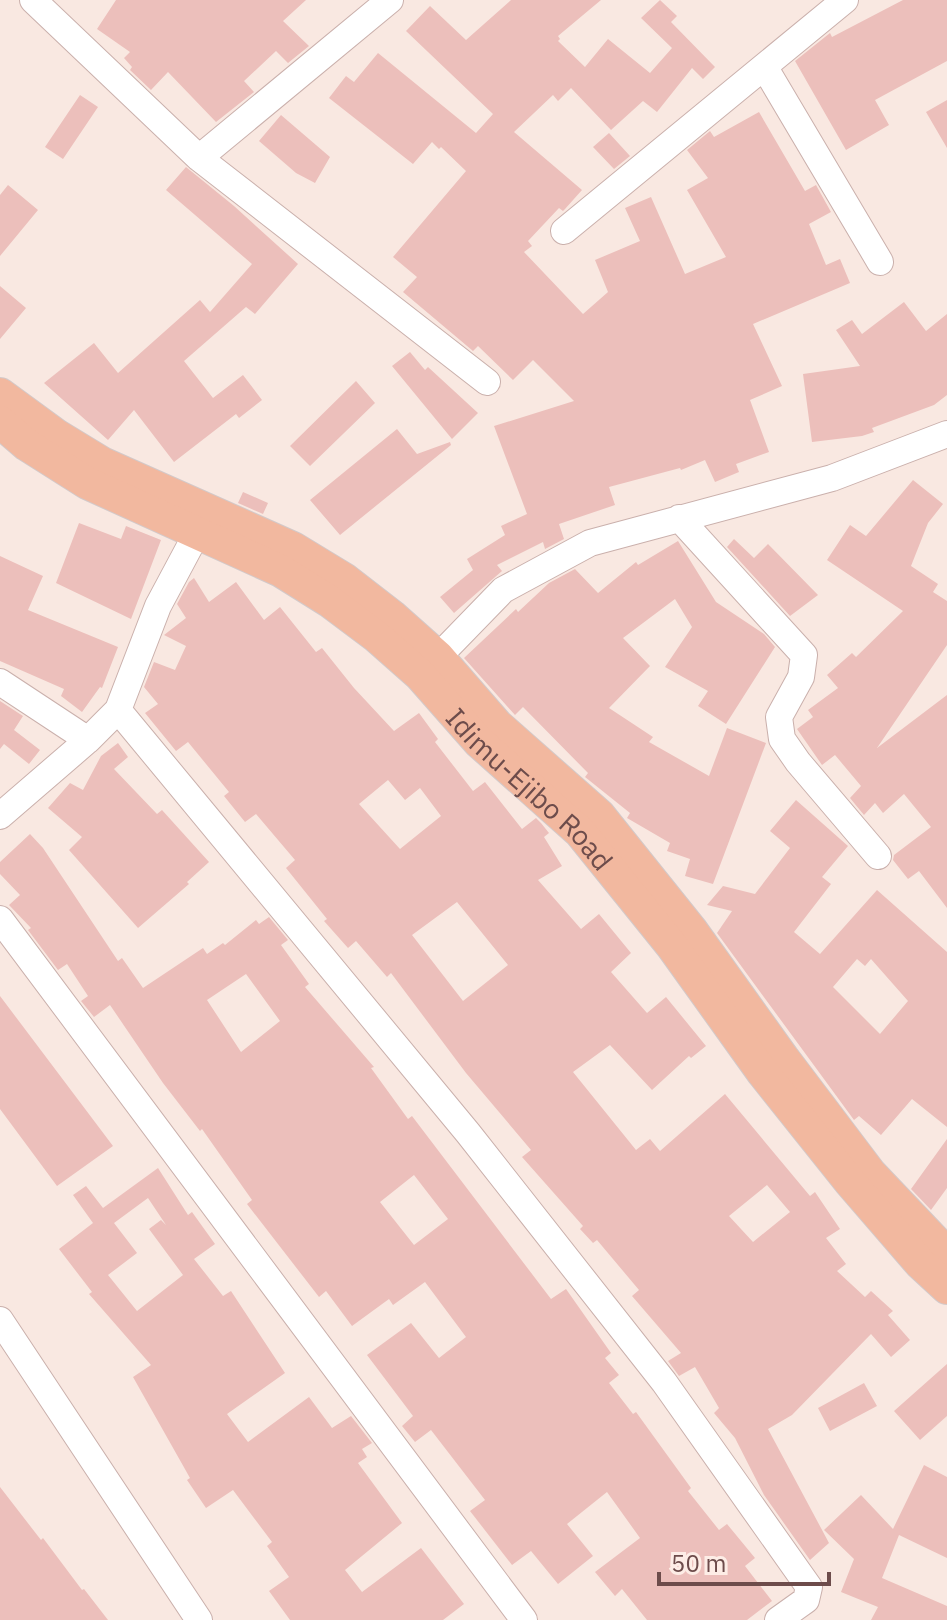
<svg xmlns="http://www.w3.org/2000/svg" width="947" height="1620" font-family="'IBM Plex Sans',sans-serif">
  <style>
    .building { fill: #ecbfbb; fill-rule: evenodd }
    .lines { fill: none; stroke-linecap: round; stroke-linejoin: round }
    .minor-casing { stroke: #cab0ac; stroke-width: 28 }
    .major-casing { stroke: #d3c9c9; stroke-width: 34 }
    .minor { stroke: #fff; stroke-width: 26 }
    .major { stroke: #f2b89f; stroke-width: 32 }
    .labels { text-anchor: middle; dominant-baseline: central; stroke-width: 6; stroke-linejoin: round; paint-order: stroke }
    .street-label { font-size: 28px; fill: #6d4c4b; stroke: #fdede6 }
  </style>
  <rect width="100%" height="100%" fill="#f9e8e1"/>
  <path class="building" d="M116,0H306L283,21L309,46L288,63L276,51L244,81L254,92L216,122L168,72L151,90L130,70L132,67L124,58L130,52L97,29Z
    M511,0H601L558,36L560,39L558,41L585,67L608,39L650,73L672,48L641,18L660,0L677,16L671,22L715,67L703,79L692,68L657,112L643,101L611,130L571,88L558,101L553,95L514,132L582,190L565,209L563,211L559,208L528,241L532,246L524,252L583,314L608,292L595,260L640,241L625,208L651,197L685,274L726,257L687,190L708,178L687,150L710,131L714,137L759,112L805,191L816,185L831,212L809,224L826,265L840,259L850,283L753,324L782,386L750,400L769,452L736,464L739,472L715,482L705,460L681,470L680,468L609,487L615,505L559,524L564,539L545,549L543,542L497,565L502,571L454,613L440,597L473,570L467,559L505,535L501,526L527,514L494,426L574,401L533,360L513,380L478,346L473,351L403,292L417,277L393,257L466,171L441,147L439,149L432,142L413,164L329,98L346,76L354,82L378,53L476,133L493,114L406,31L430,6L466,40Z
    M903,0H947V61L875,100L889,125L846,150L795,61L830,33L832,37Z
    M80,95L98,107L63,159L45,147Z
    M947,100V148L926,112Z
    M281,115L330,157L315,183L296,173L259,141Z
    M609,133L630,156L614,169L593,147Z
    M186,167L234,206L298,264L255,314L246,307L184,361L213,398L243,375L262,400L239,418L236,414L174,462L134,410L108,440L44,383L94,343L118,373L200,300L210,312L252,264L166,190Z
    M8,185L38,210L0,256V195Z
    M0,286L26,308L0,339Z
    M904,302L926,331L947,314V395L934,405L872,428L874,432L862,436L812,442L803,374L860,366L836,330L852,320L862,334Z
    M410,352L425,370L428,367L478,413L452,439L392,366Z
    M356,381L375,403L310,466L290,446Z
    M397,429L417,454L450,442L451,445L340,535L310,500Z
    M913,480L943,504L928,523L911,566L938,584L933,592L947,601V645L877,748L947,695V908L919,871L908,879L893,860L894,855L931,827L904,794L883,813L875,803L864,815L850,798L861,786L835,755L822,765L797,729L813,717L808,710L838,688L827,675L852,653L856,657L903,611L827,560L850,525L866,536Z
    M243,492L268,503L263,514L238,503Z
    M79,523L121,539L126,526L161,540L131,619L56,583Z
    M734,539L754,558L768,544L818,595L790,616L727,547Z
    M678,541L716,602L764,634L775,647L726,724L698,706L708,691L665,667L692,627L675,599L623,638L650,666L609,708L653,737L649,742L709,776L727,728L766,743L713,884L685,876L690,859L667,851L670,843L627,818L630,813L585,777L588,773L523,707L515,715L464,658L516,609L518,612L549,583L575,569L598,593L636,562L638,565Z
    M0,556L43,576L28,610L118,647L102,688L100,687L82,712L61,696L64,689L0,661Z
    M194,578L209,602L236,582L264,620L280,607L316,652L322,648L354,688L394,731L419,713L438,739L435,742L473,791L485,782L522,829L536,818L541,823L549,833L544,837L562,866L538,880L581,929L599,914L631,953L611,972L647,1013L666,997L706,1046L691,1058L689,1056L652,1090L610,1045L573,1072L636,1150L650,1139L660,1151L725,1094L810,1196L815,1192L840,1229L826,1238L846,1264L837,1271L865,1297L871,1291L893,1311L888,1315L910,1340L891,1357L871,1334L792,1415L768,1429L829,1543L810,1560L764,1495L735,1438L714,1413L719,1408L695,1367L679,1376L668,1361L681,1353L632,1296L639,1290L597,1240L593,1243L580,1229L583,1226L522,1157L531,1150L466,1073L391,973L387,977L356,941L348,948L324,921L327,919L286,868L295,860L256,814L245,822L224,796L229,792L188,742L176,751L145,713L158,704L144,687L154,662L175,670L186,646L164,635L186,618L177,604L189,582ZM388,780L405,800L420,788L441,816L400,849L359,804ZM457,902L508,965L463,1001L412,935ZM767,1185L790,1212L753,1242L729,1216Z
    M0,701L23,716L14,730L40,750L29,764L4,744L0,749Z
    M118,743L128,757L114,769L157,814L162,810L209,862L187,882L189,884L138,928L69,850L82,837L48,808L70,783L83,790L101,756Z
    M796,800L848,846L822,877L831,884L794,932L820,954L877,890L947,952V1127L912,1099L881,1135L859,1116L854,1120L717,933L732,911L707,905L723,886L755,894L790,848L770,831ZM857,959L865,966L871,959L908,1001L880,1034L833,987Z
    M30,834L43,848L118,961L122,958L143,988L203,948L207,954L223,943L225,945L256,920L259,924L269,917L288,940L281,945L309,984L305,987L374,1067L371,1068L408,1119L412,1116L551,1299L566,1289L611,1353L605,1358L619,1375L609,1383L633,1414L636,1412L691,1488L688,1491L719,1530L727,1524L755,1558L745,1566L772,1601L747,1620H647L622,1589L615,1596L595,1572L640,1538L607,1492L567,1524L593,1556L558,1584L531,1551L512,1565L470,1511L485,1500L431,1430L415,1442L402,1426L413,1416L367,1355L411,1323L439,1358L466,1337L425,1282L393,1305L389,1299L352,1326L326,1291L319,1297L247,1204L252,1200L202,1129L200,1131L163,1083L110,1005L94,1017L81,1001L88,996L67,964L58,970L28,930L31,928L9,905L20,895L0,874V862ZM246,974L280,1021L241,1052L207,1000ZM414,1175L448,1219L414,1245L380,1202Z
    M0,996L113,1146L57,1186L0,1109Z
    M947,1139V1188L931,1210L911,1189Z
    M158,1168L188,1215L192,1212L215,1244L194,1259L223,1296L231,1291L285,1373L227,1414L248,1442L309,1397L332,1428L351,1416L372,1443L362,1449L367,1457L358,1463L402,1523L345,1570L362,1592L421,1548L464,1604L443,1620H290L269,1591L289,1577L267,1546L272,1542L233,1490L206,1508L187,1480L190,1478L133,1377L151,1365L89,1294L92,1292L59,1249L93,1223L73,1195L86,1186L103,1208ZM148,1198L166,1225L161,1220L149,1229L183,1275L137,1311L108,1275L137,1253L114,1223Z
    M947,1364V1416L920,1440L894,1411Z
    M864,1383L877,1406L830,1431L818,1408Z
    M924,1465L947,1477V1558L899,1535L882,1578L947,1606V1620H871L878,1607L841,1592L854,1559L824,1530L861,1495L893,1529Z
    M0,1487L41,1540L43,1538L82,1590L84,1589L108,1620H0Z"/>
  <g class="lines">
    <g class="minor-casing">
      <path id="minor" d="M33,0L199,158L487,382
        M765,68L880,262
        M199,158L390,0
        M564,231L845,0
        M679,518L804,655L801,677L779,717L782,739L798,762L878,856
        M438,657L503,590L590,543L832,478L947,434
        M0,682L88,740
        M118,710L468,1133L664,1382L809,1587L806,1600L778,1620
        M0,816L88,740L118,710L158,606L197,533
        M0,919L524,1620
        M0,1320L199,1620"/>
    </g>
    <g class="major-casing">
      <g id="major">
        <path d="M0,394L56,435L102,463L293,548L344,579L393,617L438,657L497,725L599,815L692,931L783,1058L870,1173L947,1254"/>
        <path id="s1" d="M0,422L27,445L87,483L281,571L329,601L377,637L420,675L479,742L580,832L672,946L763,1073L850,1182L920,1263L947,1288"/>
      </g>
    </g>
    <use href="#minor" class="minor"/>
    <use href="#major" class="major"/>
  </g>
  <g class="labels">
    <g class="street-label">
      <text stroke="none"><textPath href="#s1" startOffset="652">Idimu-Ejibo Road</textPath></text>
    </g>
  </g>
  <path d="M659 1572v12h170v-12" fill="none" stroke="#6d4c4b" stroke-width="4"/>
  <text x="671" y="1572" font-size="24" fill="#6d4c4b" stroke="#fdede6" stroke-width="6" paint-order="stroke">50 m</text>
</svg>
